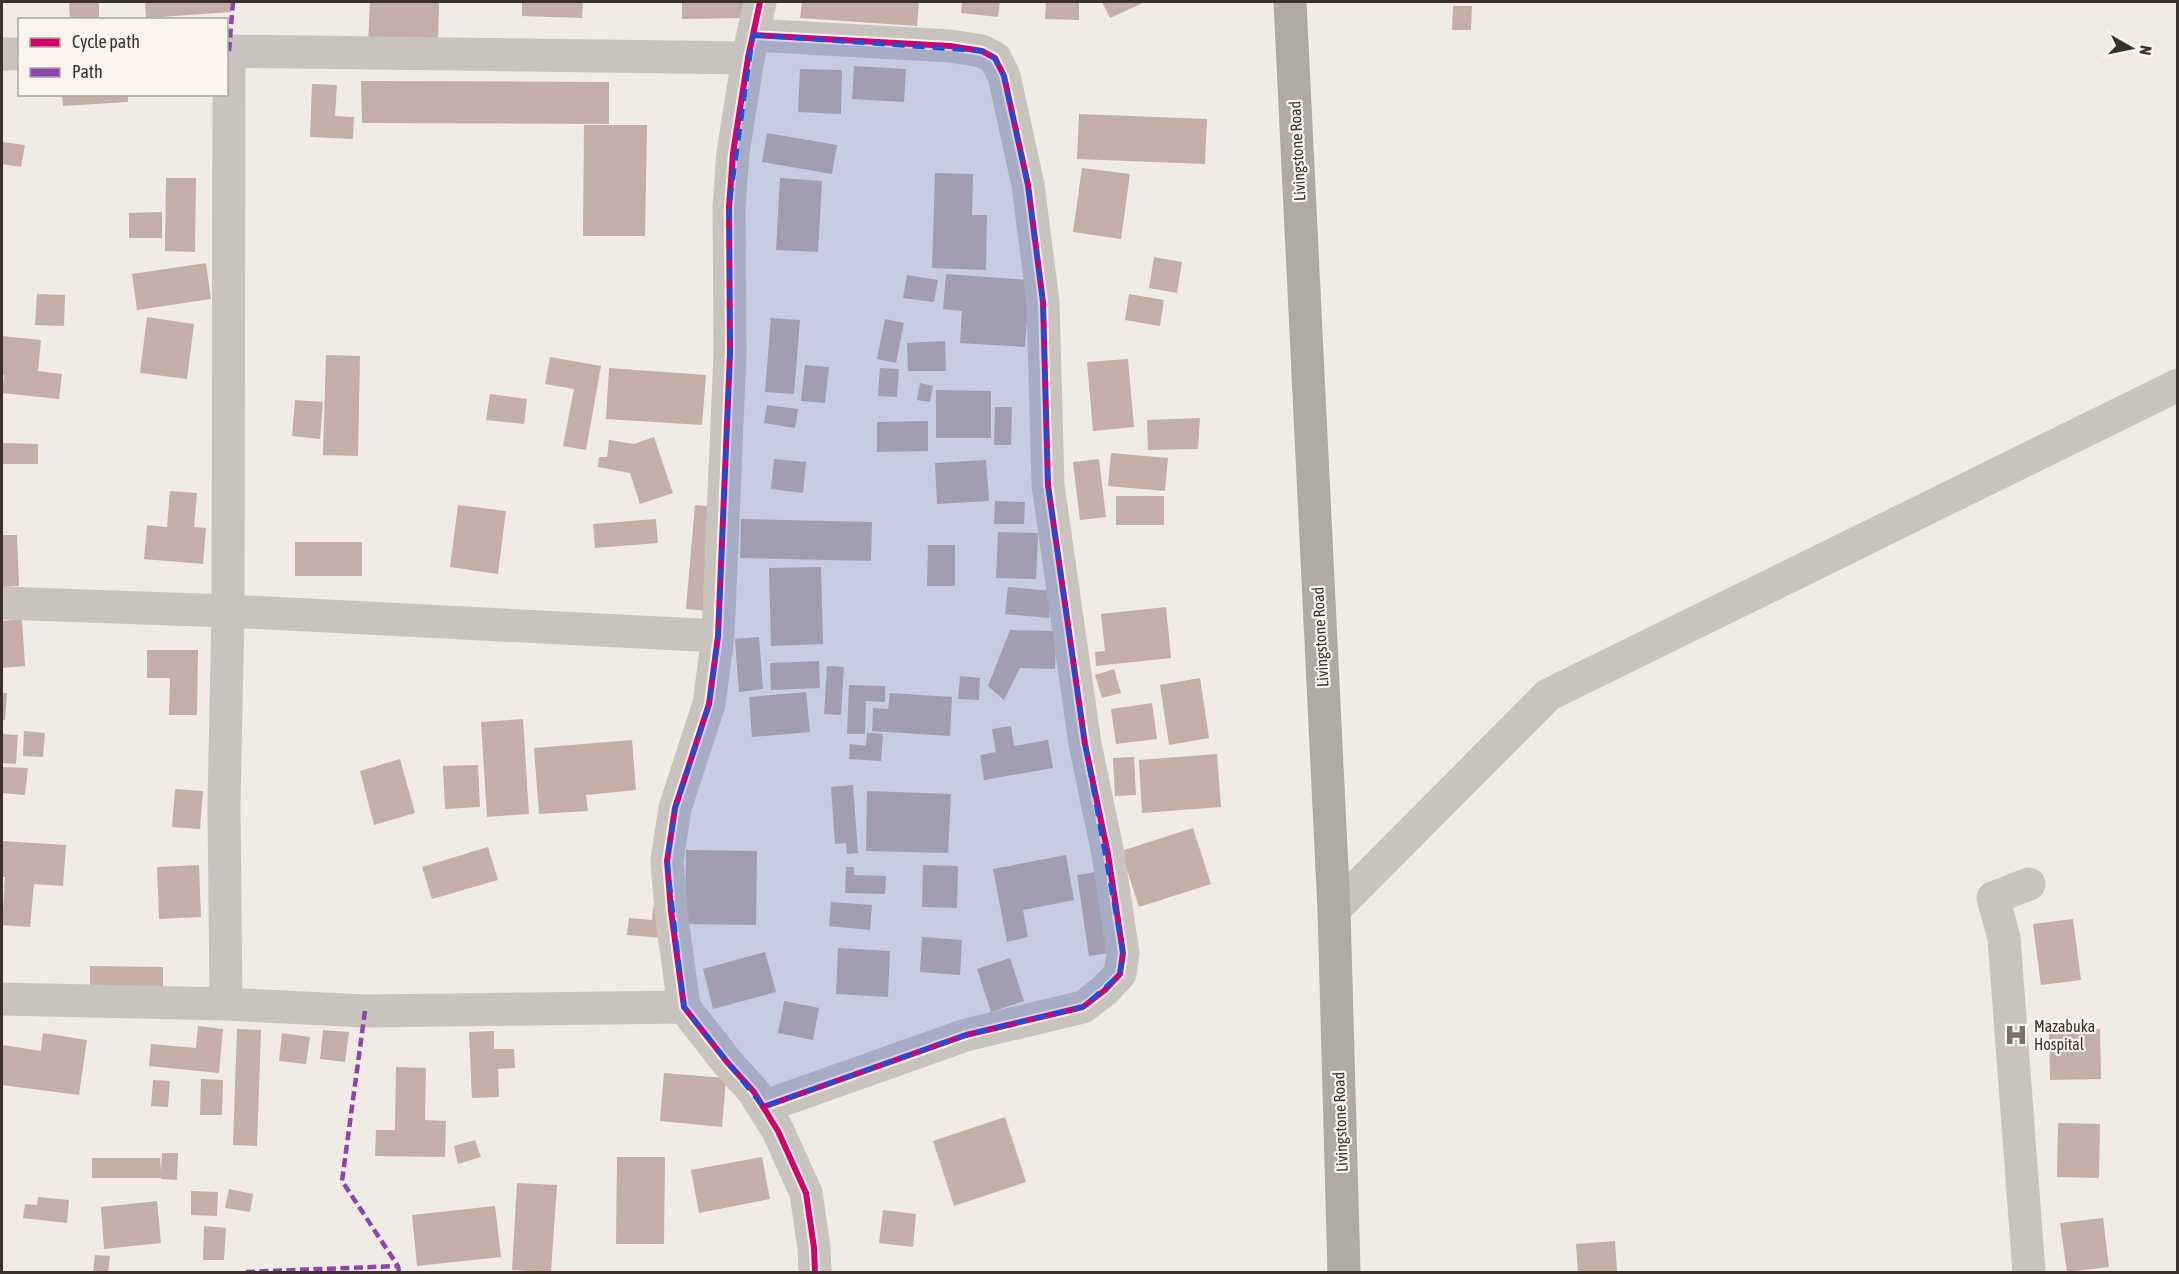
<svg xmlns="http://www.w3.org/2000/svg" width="2179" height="1274" font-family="'Asap Condensed',sans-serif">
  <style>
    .building { fill: #c3afa7 }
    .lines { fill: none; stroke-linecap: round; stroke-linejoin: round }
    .minor { stroke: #c9c3be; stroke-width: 33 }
    .highway { stroke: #afaaa4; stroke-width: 33 }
    .quiet { stroke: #8e44ad; stroke-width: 4.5; stroke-dasharray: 9 4.5; stroke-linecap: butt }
    .cycleway-casing { stroke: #fbf5ee; stroke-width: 10 }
    .cycleway { stroke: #d6006c; stroke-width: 6 }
    .marked { fill: #1d4ed8; fill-opacity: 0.2; stroke: #1d4ed8; stroke-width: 4.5; stroke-dasharray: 12 8; stroke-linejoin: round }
    .labels { text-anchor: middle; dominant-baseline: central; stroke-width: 4.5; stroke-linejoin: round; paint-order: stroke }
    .street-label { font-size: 16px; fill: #3b302b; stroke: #fbf5ee }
    .poi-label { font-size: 16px; fill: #3b302b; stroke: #fbf5ee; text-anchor: start }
  </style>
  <rect width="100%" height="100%" fill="#f0ebe5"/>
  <path class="building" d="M69,2H99V20H70Z
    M145,2H230L231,12L146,18Z
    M370,2H439L438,44L368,42Z
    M522,2H583L582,18L522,16Z
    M682,2H745V18L682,19Z
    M802,2H919L917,26L800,18Z
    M962,2H1000L998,17L961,13Z
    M1046,2H1079V20L1045,19Z
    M1102,2H1145L1110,18Z
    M1453,6H1472L1471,30H1452Z
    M854,66L906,69L904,102L852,99Z
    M800,69L842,70L841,114L798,112Z
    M361,81L609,82V124L362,123Z
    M312,84L337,85L335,116L354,117L353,139L310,137Z
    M62,94H128V102L63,106Z
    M1079,114L1207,119L1205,164L1077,159Z
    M584,125H647L645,236H583Z
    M767,133L837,145L832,174L762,162Z
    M2,142L25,145L21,167L2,164Z
    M1082,168L1130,174L1121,239L1073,232Z
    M935,173L973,174L972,215H987L986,270L932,268Z
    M166,178H196L195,252L165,251Z
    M780,178L822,181L818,252L776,250Z
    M162,212V238H129V213Z
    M1154,257L1182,262L1177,293L1149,288Z
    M206,263L211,299L137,310L132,274Z
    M946,274L1030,280L1025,347L960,343L962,311L943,309Z
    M907,275L938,280L934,302L903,298Z
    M37,294L65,295L64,326L35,325Z
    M1129,294L1164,300L1160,326L1125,320Z
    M147,317L194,324L187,379L140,373Z
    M771,318L800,320L794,394L765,392Z
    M885,319L904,323L896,363L877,359Z
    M2,336L41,340L38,371L62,374L59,399L2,393L4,375H2Z
    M945,341L946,371H908L907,343Z
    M326,355L360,356L358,456L323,455Z
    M550,357L601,366L586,450L563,446L574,389L545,384Z
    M1128,359L1134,427L1093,431L1087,362Z
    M805,365L829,367L825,403L801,401Z
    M609,368L706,375L702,425L606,419Z
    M880,368L899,369L897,397L878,396Z
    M920,383L933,386L930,402L917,400Z
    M936,390L991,391V438H936Z
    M490,394L527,399L524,424L486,420Z
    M295,400L323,402L320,439L292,436Z
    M767,405L798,409L795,428L764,423Z
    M995,407H1012L1011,445H994Z
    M1200,418L1198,449L1148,450L1147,420Z
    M928,421V451L877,452V422Z
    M654,437L673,493L640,504L630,473L598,467L599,457H607L609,440L634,444Z
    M2,443L38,444V464H2Z
    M1111,453L1168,458L1165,491L1108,486Z
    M774,459L806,462L803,493L771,489Z
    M1099,459L1106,517L1080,520L1073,462Z
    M986,460L989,501L937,504L935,463Z
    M170,491L197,493L194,527L206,528L203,564L144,559L147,525L167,527Z
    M1116,496H1164V525H1116Z
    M995,501L1025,502L1024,524H994Z
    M458,505L506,511L498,574L450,567Z
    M695,505L718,507L709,611L686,609Z
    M656,519L658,543L595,548L593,524Z
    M741,519L872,522L871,561L740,558Z
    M998,532L1038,533L1036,579L996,578Z
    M2,535H17L19,586L2,587Z
    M295,542H362V576H295Z
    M928,545H955V586H927Z
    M821,567L823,644L771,646L769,568Z
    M1008,587L1052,591L1049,618L1005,614Z
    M1166,607L1171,658L1096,666L1095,652L1105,651L1101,614Z
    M22,619L25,666L2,668V621Z
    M1010,630L1056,631L1055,669L1020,668L1004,700L988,686Z
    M759,637L763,689L739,692L735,639Z
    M147,650H198L197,715H169L170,678H147Z
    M819,661L820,688L771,690L770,663Z
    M827,666L844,667L841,715L824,714Z
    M1114,669L1121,693L1102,698L1095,675Z
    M960,676L980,678L979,700L958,699Z
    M1200,678L1209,738L1169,745L1160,685Z
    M849,685L885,686V702L866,701L865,734H847Z
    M806,692L810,732L752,737L749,697Z
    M2,693H7L5,720H2Z
    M890,693L952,697L950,736L872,731L873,708L888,709Z
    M1152,703L1157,739L1116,744L1111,709Z
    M523,719L529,814L487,817L481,722Z
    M1011,726L1014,746L1048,740L1053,768L984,780L980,755L996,752L992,729Z
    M24,731L45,733L43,757L23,756Z
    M867,733L883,734L881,761L849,759L850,744L866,746Z
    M2,734L18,735L16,764L2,763Z
    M632,740L636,790L586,795L588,811L539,814L534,748Z
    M1217,754L1221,807L1142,813L1139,760Z
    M1134,757L1136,795L1115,796L1113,758Z
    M400,759L415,813L374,825L360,771Z
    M478,765L480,807L445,809L443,766Z
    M2,767L28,768L25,795L2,793Z
    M853,785L858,853L847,854L846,843L835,844L831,787Z
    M175,789L203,791L200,829L172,827Z
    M867,791L951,794L948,853L866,851Z
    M1193,828L1211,884L1139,907L1121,851Z
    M2,841L66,845L63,886L34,884L30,927L2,925L5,877H2Z
    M488,847L498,880L432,899L422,867Z
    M686,850L757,851L756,925L685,924Z
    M1066,855L1074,900L1023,910L1028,937L1007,942L993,869Z
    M199,865L201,917L159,919L157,867Z
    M923,865L958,866L957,908L922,907Z
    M846,867H854V875L886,876L885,894L845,893Z
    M1104,871L1116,952L1089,956L1077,875Z
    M831,902L872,905L870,930L829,926Z
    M653,907L665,908L662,938L627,935L629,918L652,920Z
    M2073,919L2081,980L2041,985L2033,924Z
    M922,937L962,940L960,975L920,972Z
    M838,948L890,951L888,997L836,994Z
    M765,952L776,992L713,1009L703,969Z
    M1010,958L1024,1001L991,1012L977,969Z
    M90,966L163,967V999L90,998Z
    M784,1001L819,1008L813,1040L778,1033Z
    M198,1026L223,1029L219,1073L149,1066L151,1044L196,1048Z
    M237,1029L261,1030L257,1146L233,1145Z
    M2100,1029L2101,1079L2050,1080L2049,1030Z
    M323,1030L349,1032L345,1062L320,1059Z
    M494,1031V1049H514L515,1068L498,1069L499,1097L472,1098L469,1032Z
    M43,1033L87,1040L79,1095L2,1085L3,1045L41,1051Z
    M282,1033L310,1037L306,1064L279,1061Z
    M396,1067L426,1068L425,1120L446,1121L445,1157L375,1156L376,1130H395Z
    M664,1073L726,1078L722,1127L660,1121Z
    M201,1079L223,1080L222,1115H200Z
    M153,1080L170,1081L168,1107L151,1106Z
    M1005,1117L1026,1182L954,1206L933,1141Z
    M2058,1123L2100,1124L2099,1178L2057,1177Z
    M475,1140L481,1157L458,1164L454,1146Z
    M162,1153H178L177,1180L161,1179V1178H92V1158H160L161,1171Z
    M617,1157H665L664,1244H616Z
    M762,1157L770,1199L699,1213L691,1170Z
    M517,1183L557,1185L551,1272L512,1270Z
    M229,1189L253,1194L250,1212L225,1208Z
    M191,1191L218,1192L217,1216L191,1215Z
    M38,1197L69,1200L67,1223L23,1218L25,1204L37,1205Z
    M157,1201L161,1243L104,1249L101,1207Z
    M495,1206L501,1257L417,1266L412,1215Z
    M883,1210L916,1214L913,1247L879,1243Z
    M2103,1218L2109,1267L2067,1272L2060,1223Z
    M204,1226L226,1228L224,1260H203Z
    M1615,1241L1617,1272H1578L1576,1244Z
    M95,1255L110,1256L108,1272H93Z"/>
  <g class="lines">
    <path class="minor" d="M760,2L748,58L733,153L729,207L730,353L718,636L709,704L675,808L667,861L671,911L684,1007L727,1062L754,1092L778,1131L806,1193L814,1248L815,1272
      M753,35L950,46L982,51L995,58L1004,76L1028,185L1043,302L1048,485L1085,744L1108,854L1123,953L1120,974L1105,990L1083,1007L966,1035L763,1107
      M226,51L748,58
      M2,54H20
      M2,603L228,611L718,636
      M1334,910L1548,695L2178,385
      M2,999L226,1004L365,1011L684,1007
      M226,1004L224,804L228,611L229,51
      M2029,1272L2004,938L1993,898L2029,884"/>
    <path class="highway" d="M1290,2L1334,910L1344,1272"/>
    <path class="quiet" d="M229,51L233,2
      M365,1011L342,1181L398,1266L399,1272
      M246,1272L398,1266"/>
    <g class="cycleway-casing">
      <path id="cycleway" d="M760,2L748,58L733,153L729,207L730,353L718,636L709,704L675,808L667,861L671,911L684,1007L727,1062L754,1092L778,1131L806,1193L814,1248L815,1272
        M753,35L950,46L982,51L995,58L1004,76L1028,185L1043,302L1048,485L1085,744L1108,854L1123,953L1120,974L1105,990L1083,1007L966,1035L763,1107"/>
    </g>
    <use href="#cycleway" class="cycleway"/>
  </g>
  <path class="marked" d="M753,35L982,51L995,58L1004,76L1028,185L1043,302L1048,485L1085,744L1123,953L1120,974L1083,1007L966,1035L763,1107L684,1007L667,861L675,808L709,704L718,636L730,353L729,207Z"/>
  <defs>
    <g id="hospital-bare" transform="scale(1.8)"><path d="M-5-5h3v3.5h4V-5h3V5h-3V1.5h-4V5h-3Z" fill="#7a716c" stroke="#fbf5ee" stroke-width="2.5" paint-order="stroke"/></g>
  </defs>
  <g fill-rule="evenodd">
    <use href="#hospital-bare" x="2016" y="1035"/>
  </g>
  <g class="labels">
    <g class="street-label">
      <text transform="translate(1297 151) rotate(-93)">Livingstone Road</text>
      <text transform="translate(1320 637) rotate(-93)">Livingstone Road</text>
      <text transform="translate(1340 1122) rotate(-92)">Livingstone Road</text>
    </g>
    <g class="poi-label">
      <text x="2034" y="1026">Mazabuka<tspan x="2034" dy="18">Hospital</tspan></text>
    </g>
  </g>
  <rect width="2179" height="1274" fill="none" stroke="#3b302b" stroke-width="6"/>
  <rect x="18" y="18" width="210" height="78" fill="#fbf5ee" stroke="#aea6a0" stroke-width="1.5"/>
  <rect x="30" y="38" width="30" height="9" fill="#d6006c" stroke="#aea6a0" stroke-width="1.5"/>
  <text x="72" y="48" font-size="18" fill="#3b302b">Cycle path</text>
  <rect x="30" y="68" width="30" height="9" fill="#8e44ad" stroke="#aea6a0" stroke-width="1.5"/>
  <text x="72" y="78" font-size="18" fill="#3b302b">Path</text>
  <g transform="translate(2131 48) rotate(99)" stroke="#fbf5ee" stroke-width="4.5" paint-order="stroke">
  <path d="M0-4.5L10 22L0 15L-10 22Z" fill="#3b302b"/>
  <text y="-9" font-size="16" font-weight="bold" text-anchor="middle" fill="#3b302b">N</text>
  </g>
</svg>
